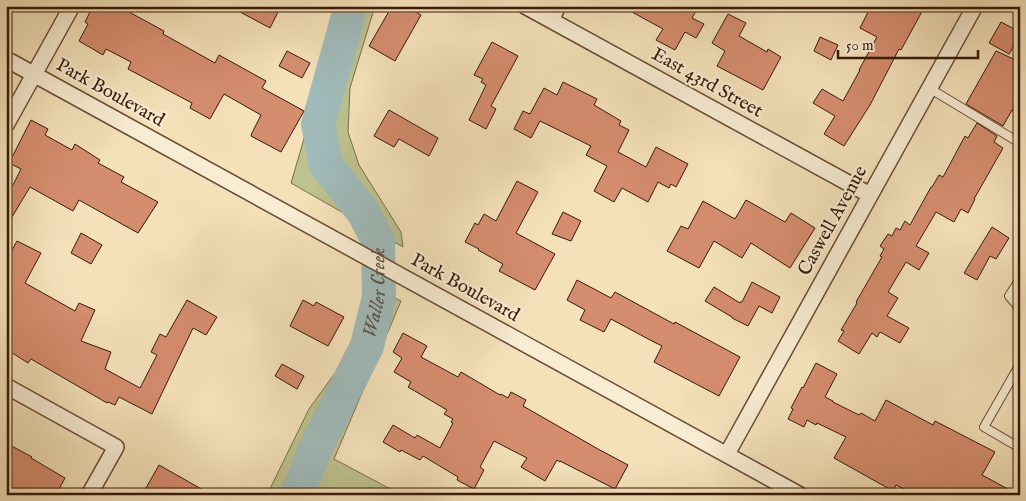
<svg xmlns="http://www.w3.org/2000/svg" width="1026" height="501" font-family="'IM FELL English',serif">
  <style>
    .green { fill: #bdc28f; stroke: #7a6e4c }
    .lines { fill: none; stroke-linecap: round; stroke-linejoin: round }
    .river { stroke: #a0bbba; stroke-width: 34 }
    .building { fill: #d58d6f; stroke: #381909 }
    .lane-casing { stroke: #674b35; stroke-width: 10 }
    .street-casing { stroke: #674b35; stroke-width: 18 }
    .lane { stroke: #f8ecd2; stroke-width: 8 }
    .street { stroke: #f8ecd2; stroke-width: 15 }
    .labels { text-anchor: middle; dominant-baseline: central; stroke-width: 4.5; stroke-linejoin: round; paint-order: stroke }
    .street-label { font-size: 19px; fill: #381909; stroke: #f8ecd2 }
    .water-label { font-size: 20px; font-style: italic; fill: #5c5247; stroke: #f8ecd2 }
  </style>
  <rect width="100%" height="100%" fill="#f4e1ba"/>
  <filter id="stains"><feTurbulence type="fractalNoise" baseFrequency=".004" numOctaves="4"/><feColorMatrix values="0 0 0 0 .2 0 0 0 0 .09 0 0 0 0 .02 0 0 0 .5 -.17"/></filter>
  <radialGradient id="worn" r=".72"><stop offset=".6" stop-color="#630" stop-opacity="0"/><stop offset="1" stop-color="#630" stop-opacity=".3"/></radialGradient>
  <path class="green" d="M343,6H375L350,88L348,132L359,165L401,232L403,247L291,183Z
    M368,285L401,301L334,459L396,492L395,495H267L309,409L356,344Z"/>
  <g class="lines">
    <path class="river" id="s1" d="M297,495L316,447L367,346L379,297L378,241L364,213L326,165L318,124L351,6"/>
  </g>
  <path class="building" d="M93,6H118L164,31L163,34L215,63L219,55L266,81L262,88L304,111L281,152L251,136L252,133L261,115L224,94L210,119L190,108L192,103L128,69L131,62L106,49L103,55L79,41L88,24L85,22Z
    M229,6H281L270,28Z
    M392,6H405L421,15L395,61L369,46Z
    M621,6H699L692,18L704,24L696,38L685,32L675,50L656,40L663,29Z
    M871,6H925L901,50L899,49L870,105L844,146L824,134L835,116L813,103L822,89L843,101L860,70H859L877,37L860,28Z
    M728,14L746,23L739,36L767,52L768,49L781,57L763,90L717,66L725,51L712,43Z
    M1001,22L1020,32V35L1009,54L989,43Z
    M820,37L838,45L831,60L814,51Z
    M492,42L518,56L491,106L496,109L486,129L469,120L486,85L481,82L483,79L474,75Z
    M287,51L310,63L302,78L279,66Z
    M996,51L1020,62L1014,75L1020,78V115L1012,110L1003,126L966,104Z
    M563,82L597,99L594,105L621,121L619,125L629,130L618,152L646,167L656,147L688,164L676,187L671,184L669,188L658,182L648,202L622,188L614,202L594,191L607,166L586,155L591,146L540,121L531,138L514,129L523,111L530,114L544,88L557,95Z
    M389,110L438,138L429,156L399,139L394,147L374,136Z
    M31,120L48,129L45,135L72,150L75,144L100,160L98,163L124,177L121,182L158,202L138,233L79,200L73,211L30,187L6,227V199L21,169L9,163Z
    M977,123L997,136L994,142L1003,148L974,199H975L968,213L961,209L954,222L936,212L916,246L929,253L919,270L906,262L888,292L898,298L887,316L909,328L900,343L880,332L877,337L872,333L859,354L838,341L844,331L841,330L857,303L856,302L882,257L880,256L884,249L880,246L888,234L892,236L896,228L900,230L905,221L910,225L931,187H932L939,175L943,177L965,136L968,138Z
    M517,181L538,192L516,233L555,254L535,290L499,271L503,264L478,250L479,249L465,242L475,223L478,225L484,214L496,221Z
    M746,200L785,222L791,213L815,228L790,268L751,243L742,258L714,241L699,268L667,251L681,226L688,229L703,201L735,219Z
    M563,212L581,221L571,241L552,234Z
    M992,227L1009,238L996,259L990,256L977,280L964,273Z
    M81,233L102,245L91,264L71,253Z
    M17,241L41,253L25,283L75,311L79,303L95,310L81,341L111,352L105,369L140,388L157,355L151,352L160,334L166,337L187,300L217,317L206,335L193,328L152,414L119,397L115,405L108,402L107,403L31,359L28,363L6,349V261Z
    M577,280L611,298L615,292L674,324L675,322L740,357L719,396L654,362L662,346L652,341L611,319L604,332L580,320L585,310L567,300Z
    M752,282L780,297L772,313L759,306L748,326L732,318V317L705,301L714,287L740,303V302H742Z
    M303,300L314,306L316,302L344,317L328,346L290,326Z
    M403,333L427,346L421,357L458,377L461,372L500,395L501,394L508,398L511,392L526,400L523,406L598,449L628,465L615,489L560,461V462L557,460L545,481L521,467L527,458L494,441L480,467L484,470L474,489L457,480L458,477L423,456L420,460L401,450L400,452L383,442L393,425L415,438L417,435L440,448L453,423L451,422L453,419L444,414L447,410L408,387L411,382L394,372L402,358L393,352Z
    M816,363L837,374L825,397L833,401V402L859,415L861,413L875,421L886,400L933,425L935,421L995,452L982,475L1019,495H916L896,485L893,491L834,458L846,437L817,423L816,425L807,420L804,427L788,419L793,409L791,408L802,387L803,388Z
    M282,364L304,376L297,389L275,376Z
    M6,443L32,457L31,458L65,478L56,495H25L6,485Z
    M159,465L212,495H142Z"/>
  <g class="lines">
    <g class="lane-casing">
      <path id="lane" d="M929,88L1020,143
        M1020,279L1009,296L1020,309
        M1020,364L984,427L1020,448"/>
    </g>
    <g class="street-casing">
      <path id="street" d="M525,6L870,195
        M551,20L558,6
        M6,59L800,495
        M6,125L72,6
        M6,386L116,447L89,495
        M727,454L975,6"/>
    </g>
    <use href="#lane" class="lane"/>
    <use href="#street" class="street"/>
  </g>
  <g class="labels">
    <g class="street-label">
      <text transform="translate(707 83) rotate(29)">East 43rd Street</text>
      <text transform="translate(110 93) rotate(29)">Park Boulevard</text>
      <text transform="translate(833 221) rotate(-61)">Caswell Avenue</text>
      <text transform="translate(465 288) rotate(29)">Park Boulevard</text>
    </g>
    <g class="water-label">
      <text stroke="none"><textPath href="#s1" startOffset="219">Waller Creek</textPath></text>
    </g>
  </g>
  <rect width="1026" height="501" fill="none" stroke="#f4e1ba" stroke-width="25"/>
  <rect x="8" y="8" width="1011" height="486" fill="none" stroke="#381909" stroke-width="2.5"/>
  <rect x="12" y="12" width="1001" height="476" fill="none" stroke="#381909"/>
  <path d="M838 50v8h140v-8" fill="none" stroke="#381909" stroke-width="2.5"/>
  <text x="846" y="50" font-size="15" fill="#381909" stroke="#f8ecd2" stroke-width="4" paint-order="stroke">50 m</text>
  <rect width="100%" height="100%" filter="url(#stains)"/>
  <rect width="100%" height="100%" fill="url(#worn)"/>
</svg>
